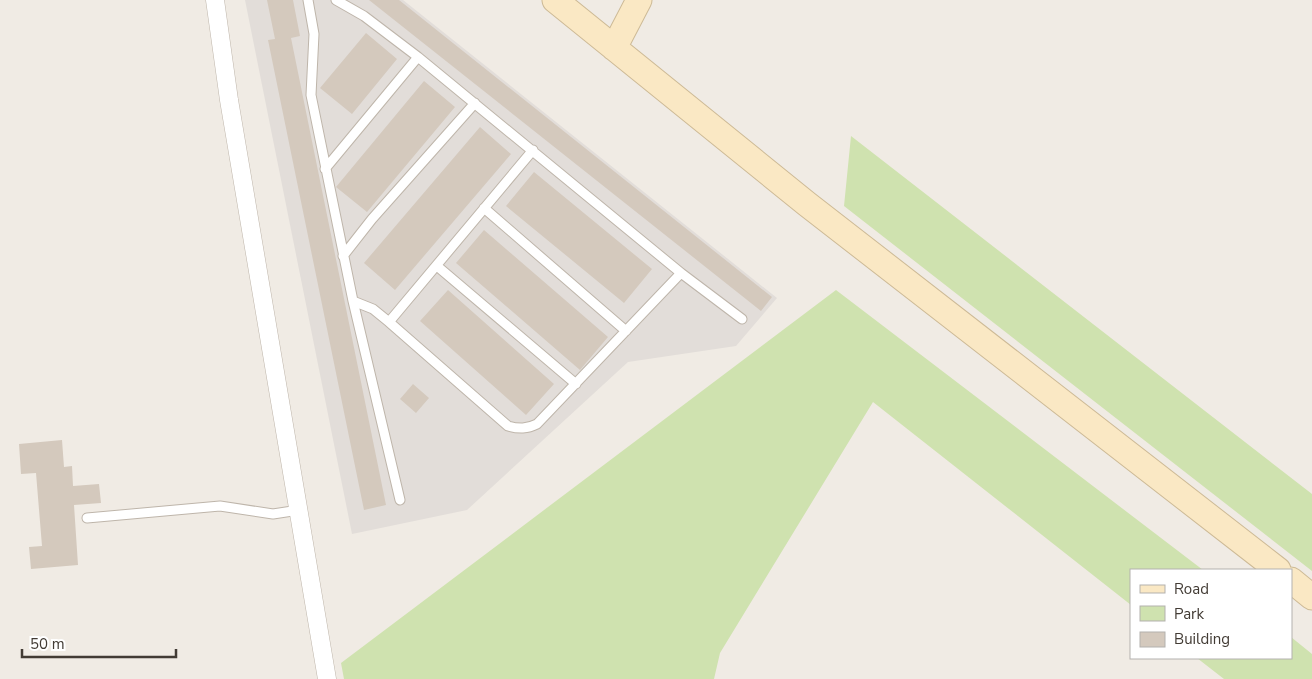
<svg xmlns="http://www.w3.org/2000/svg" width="1312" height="679" font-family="'Nunito Sans',sans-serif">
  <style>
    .industrial { fill: #e2ddd9 }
    .green { fill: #cfe2af }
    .building { fill: #d4c9bd }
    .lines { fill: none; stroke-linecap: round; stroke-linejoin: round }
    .lane-casing { stroke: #beb5aa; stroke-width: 11 }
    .street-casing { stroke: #beb5aa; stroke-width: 19 }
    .secondary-casing { stroke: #cdba96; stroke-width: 27 }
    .lane { stroke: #fff; stroke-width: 9 }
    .street { stroke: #fff; stroke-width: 18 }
    .secondary { stroke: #fae8c4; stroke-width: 25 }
  </style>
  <rect width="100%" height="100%" fill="#f0ebe4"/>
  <path class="industrial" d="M245,0H403L777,298L736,346L628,362L467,510L352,534Z"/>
  <path class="green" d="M851,136L1312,494V571L844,206Z
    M836,290L1203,570H1131V605L873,402L720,653L714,679H344L341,663Z
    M1291,637L1312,654V679H1224L1197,658H1291Z"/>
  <path class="building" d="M267,0H293L300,36L291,38L386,505L364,510L268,40L275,39Z
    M369,0H399L772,297L761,311Z
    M366,33L397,59L352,114L320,88Z
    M424,81L455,107L367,212L336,187Z
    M480,127L511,154L395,290L364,263Z
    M534,172L652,269L624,303L506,206Z
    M484,230L608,337L580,370L456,263Z
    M448,290L554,384L526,415L420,321Z
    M413,384L429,398L416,413L400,399Z
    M62,440L64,467L72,466L73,486L99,484L101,503L74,505L78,565L31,569L29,547L42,546L36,473L21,474L19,444Z"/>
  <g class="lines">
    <g class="lane-casing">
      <path id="lane" d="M308,0L314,34L311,95L353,301L373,309L389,322L508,426C519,429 527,429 537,424L681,273L418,57L364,16L336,0
        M325,169L418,57
        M484,208L626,331
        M343,256L372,219L475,103
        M437,266L576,384
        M681,273L742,319
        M353,301L400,500
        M389,322L533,150
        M87,518L220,506L273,514L299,510"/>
    </g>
    <g class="street-casing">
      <path id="street" d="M215,0L229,100L327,679"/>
    </g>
    <g class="secondary-casing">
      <path id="secondary" d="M555,0L807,204L1278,570
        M614,48L639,0
        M1291,580L1312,597"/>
    </g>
    <use href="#lane" class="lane"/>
    <use href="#street" class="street"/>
    <use href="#secondary" class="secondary"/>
  </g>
  <rect x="1130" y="569" width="162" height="90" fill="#ffffff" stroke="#b3b1ae"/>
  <rect x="1140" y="585" width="25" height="8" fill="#fae8c4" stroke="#b3b1ae"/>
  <text x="1174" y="594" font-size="15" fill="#423b34">Road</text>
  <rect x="1140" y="606" width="25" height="15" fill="#cfe2af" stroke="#b3b1ae"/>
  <text x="1174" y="619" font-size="15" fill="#423b34">Park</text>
  <rect x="1140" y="632" width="25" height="15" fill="#d4c9bd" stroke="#b3b1ae"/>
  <text x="1174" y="644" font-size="15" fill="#423b34">Building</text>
  <path d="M22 649v8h154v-8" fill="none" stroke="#423b34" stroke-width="2.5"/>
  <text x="30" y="649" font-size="15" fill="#423b34" stroke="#ffffff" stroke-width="4" paint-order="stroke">50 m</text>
</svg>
